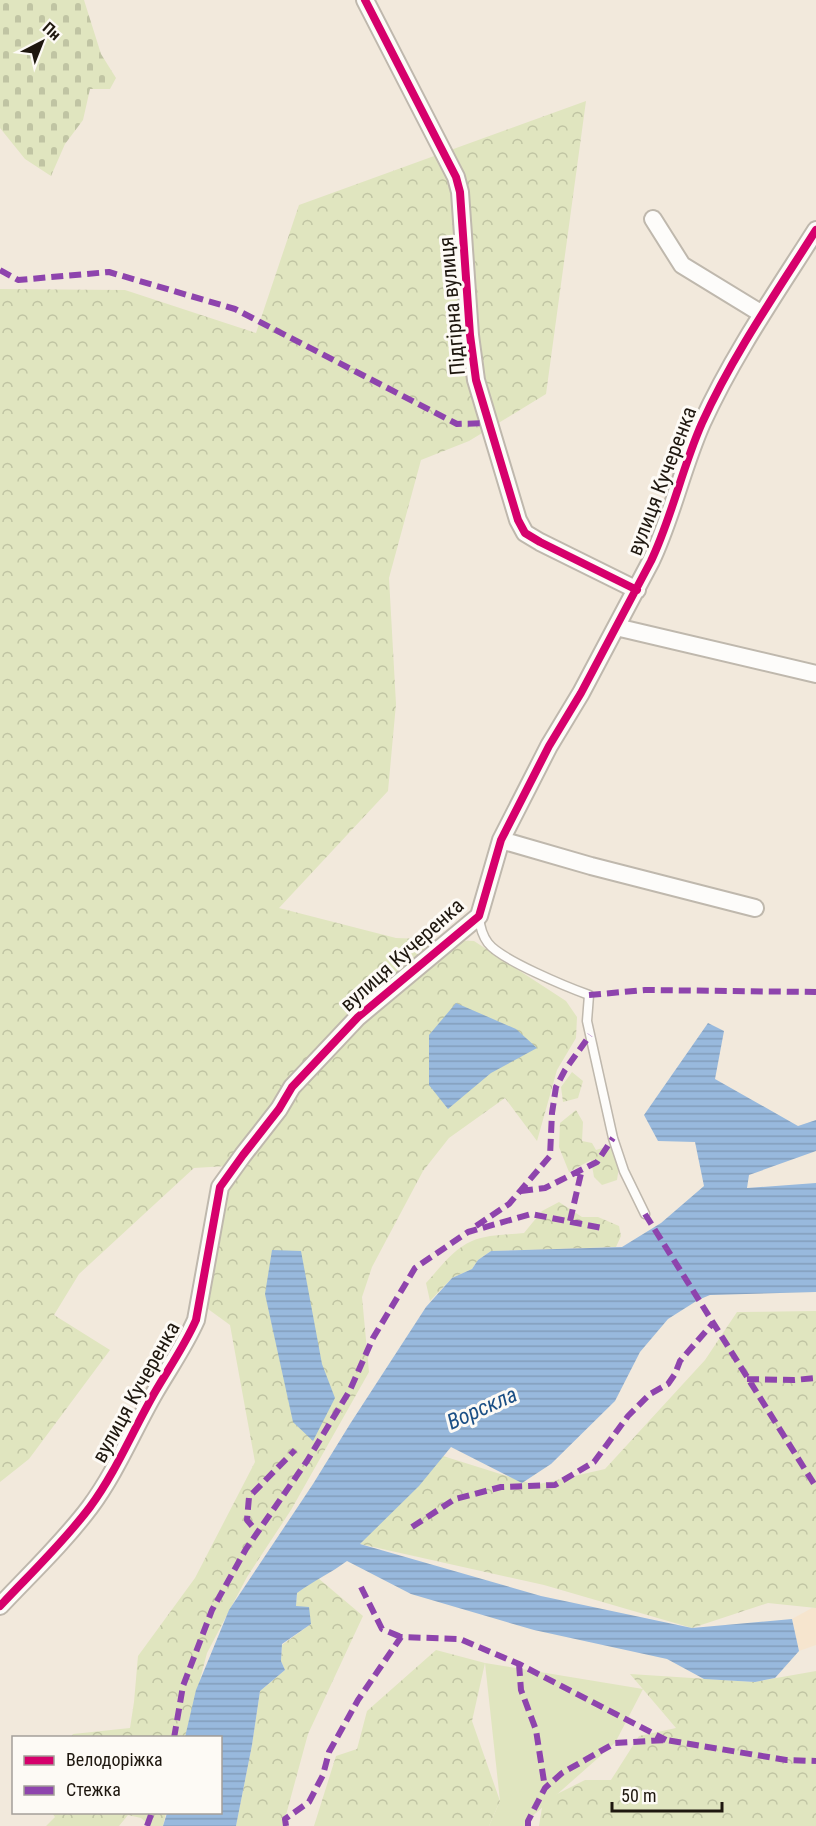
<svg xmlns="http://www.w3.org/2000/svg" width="816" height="1826" font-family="'Roboto Condensed',sans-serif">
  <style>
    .built { fill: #f6e5ce }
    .green { fill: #e0e5bf }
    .forest { fill: url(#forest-crowns) }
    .cemetery { fill: url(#cemetery-stones) }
    .water { fill: url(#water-rules) }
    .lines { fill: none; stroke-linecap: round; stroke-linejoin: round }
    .service-casing { stroke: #bfb8ad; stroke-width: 11 }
    .minor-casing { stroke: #bfb8ad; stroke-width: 20 }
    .service { stroke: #fdfcfa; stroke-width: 8 }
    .minor { stroke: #fdfcfa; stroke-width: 16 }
    .quiet { stroke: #8e44ad; stroke-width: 6; stroke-dasharray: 12 6; stroke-linecap: butt }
    .cycleway-casing { stroke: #fdfaf5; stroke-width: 11 }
    .cycleway { stroke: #d6006c; stroke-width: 8 }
    .labels { text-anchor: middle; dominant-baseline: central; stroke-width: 6; stroke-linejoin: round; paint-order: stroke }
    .street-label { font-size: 21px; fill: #1e170f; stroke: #fdfaf5 }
    .water-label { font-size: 22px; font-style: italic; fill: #1b4f85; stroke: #fdfaf5 }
  </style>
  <defs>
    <pattern id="forest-crowns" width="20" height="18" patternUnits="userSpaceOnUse" patternTransform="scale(1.5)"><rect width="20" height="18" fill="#e0e5bf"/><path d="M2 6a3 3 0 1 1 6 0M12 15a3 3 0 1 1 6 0" fill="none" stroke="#c0c4a3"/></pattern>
    <pattern id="cemetery-stones" width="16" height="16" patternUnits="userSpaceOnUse" patternTransform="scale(1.5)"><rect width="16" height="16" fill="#e0e5bf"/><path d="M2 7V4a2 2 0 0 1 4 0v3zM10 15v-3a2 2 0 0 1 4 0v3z" fill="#c0c4a3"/></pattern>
    <pattern id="water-rules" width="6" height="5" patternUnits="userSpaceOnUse" patternTransform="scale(1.5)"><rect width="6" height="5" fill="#98b9dd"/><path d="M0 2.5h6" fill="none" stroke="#839ebc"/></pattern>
  </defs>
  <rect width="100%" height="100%" fill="#f2e9dc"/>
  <path class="built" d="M812,1608H816V1645L799,1651L792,1619Z"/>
  <path class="green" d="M485,1663L643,1689L615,1743L528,1820L531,1826H489L500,1801Z"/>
  <path class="forest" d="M586,101L546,394L469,441L421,460L389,578L396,704L388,791L279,908L396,938L474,941L566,1001L577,1017L576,1038L557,1070L537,1141L505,1098L449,1138L423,1171L372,1267L362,1297L369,1372L291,1510L247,1577L207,1653L185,1737H71L73,1734L130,1728L134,1702L138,1656L195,1578L255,1462L230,1325L208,1309L223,1217L227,1166L194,1168L79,1274L54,1315L110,1350L29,1459L0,1482V289L125,290L256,333L299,205Z
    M572,1072L583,1081L578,1098L563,1102L561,1087Z
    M576,1110L583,1122L582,1141L592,1143L596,1150L612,1145L620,1160L617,1180L602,1185L594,1177L591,1160L569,1172L559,1147L560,1123Z
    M559,1202L582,1217H598L619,1226L621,1236L616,1247L491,1251L478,1260L472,1269L452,1278L430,1301L426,1283C439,1269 453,1249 472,1241C487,1234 507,1235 524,1233L542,1211Z
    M816,1311V1608L768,1603L692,1628L544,1585L360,1544L443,1456L535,1485L605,1469L705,1360L737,1312Z
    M318,1578L363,1616L308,1734L283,1826H236L252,1745L260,1691L285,1670L281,1661L282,1645L311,1624L296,1606L297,1593Z
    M436,1650L485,1663L472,1721L500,1801L489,1826H314L336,1756L357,1749L367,1711Z
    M816,1671V1826H539L543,1801L585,1780H611L639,1736L676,1728L630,1674L754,1682Z
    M52,1813H166L163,1826H151L141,1818L128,1815L119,1826H46L55,1817Z"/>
  <path class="cemetery" d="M0,0H84L101,54L116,78L110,89H90L83,120L65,144L51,176L25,159L0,128Z"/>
  <path class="water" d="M456,1003L516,1029L537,1048L491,1073L448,1109L429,1085V1035Z
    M708,1023L724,1031L715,1079L798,1126L816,1120V1151L749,1175L747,1188L816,1183V1292L710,1295L698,1300L668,1319L640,1352L615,1401L551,1464L522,1483L451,1447L419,1486L360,1544L541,1596L692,1628L792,1619L799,1651L775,1678L755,1682L704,1679L667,1659L534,1630L411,1594L347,1561C331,1573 313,1581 297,1593L296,1606L309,1607L311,1624L282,1644L281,1661L285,1670L260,1691L252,1745L236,1826H163L167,1813L220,1812V1738L185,1737L196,1690L229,1610L313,1484L350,1424L426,1307L452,1278L472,1269L478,1260L491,1251L622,1247L661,1223L704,1186L695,1142L658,1141L644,1115Z
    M272,1250L301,1251L322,1364L335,1398L313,1441L293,1422L265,1294Z"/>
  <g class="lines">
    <g class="service-casing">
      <path id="service" d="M479,917C480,927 482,935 488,943C501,960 567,987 589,995L587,1021L613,1138L624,1171L645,1214"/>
    </g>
    <g class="minor-casing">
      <path id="minor" d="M365,0L456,177L460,192L470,335L476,380L518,520L525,533L540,542L637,590
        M653,219L682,265L762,314
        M616,627L816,674
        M501,840L591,866L755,908
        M0,1606C30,1574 63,1543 90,1507C116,1472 133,1430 155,1392C169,1368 185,1345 196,1320L220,1187L243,1155L279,1109L292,1087L358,1017L479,916L501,840L549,746L581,693L651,561C672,517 682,468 702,423C733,355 776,293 816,230"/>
    </g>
    <use href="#service" class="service"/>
    <use href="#minor" class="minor"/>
    <path class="quiet" d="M0,270L18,280L109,272L235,309L457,424L489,423
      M589,995L645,990L816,992
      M521,1191L545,1188L597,1162L613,1138
      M645,1214L816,1487
      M570,1221L582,1169
      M476,1226L509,1204L550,1156L552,1113L556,1087L565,1070L590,1035
      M747,1379L794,1380L816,1378
      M252,1526L247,1520L249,1497L295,1450
      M412,1527L455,1499L501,1487L555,1485L594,1462L628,1416L650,1394L668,1384L675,1374L680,1361L713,1323
      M361,1587L382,1629L401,1637
      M519,1664L521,1690L536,1730L545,1788
      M174,1738L183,1686L212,1610L246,1549L307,1461L350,1390L373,1338L415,1268L468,1232L531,1214L602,1228
      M147,1826L152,1812
      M286,1826L285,1819L309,1802L323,1775L329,1752L358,1700L401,1637L460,1639L519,1664L666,1740
      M528,1826V1821L545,1788L562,1773L615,1743L666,1740L786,1760L816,1761"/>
    <g class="cycleway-casing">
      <path id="cycleway" d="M365,0L456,177L460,192L470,335L476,380L518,520L525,533L540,542L637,590
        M0,1606C30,1574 63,1543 90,1507C116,1472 133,1430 155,1392C169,1368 185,1345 196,1320L220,1187L243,1155L279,1109L292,1087L358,1017L479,916L501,840L549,746L581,693L651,561C672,517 682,468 702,423C733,355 776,293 816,230"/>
    </g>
    <use href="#cycleway" class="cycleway"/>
  </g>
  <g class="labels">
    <g class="street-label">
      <text transform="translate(452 306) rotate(-95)">Підгірна вулиця</text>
      <text transform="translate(662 481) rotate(-69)">вулиця Кучеренка</text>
      <text transform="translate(402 955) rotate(-42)">вулиця Кучеренка</text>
      <text transform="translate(136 1392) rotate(-61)">вулиця Кучеренка</text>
    </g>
    <g class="water-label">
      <text transform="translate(482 1408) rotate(-24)">Ворскла</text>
    </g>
  </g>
  <rect x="12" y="1736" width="210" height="78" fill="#fdfaf5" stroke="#a49f99" stroke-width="1.5"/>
  <rect x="24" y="1756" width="30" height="9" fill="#d6006c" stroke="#a49f99" stroke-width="1.5"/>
  <text x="66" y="1766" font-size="18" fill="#1e170f">Велодоріжка</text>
  <rect x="24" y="1786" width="30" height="9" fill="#8e44ad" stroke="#a49f99" stroke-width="1.5"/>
  <text x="66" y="1796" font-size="18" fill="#1e170f">Стежка</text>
  <g transform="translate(42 42) rotate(42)" stroke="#fdfaf5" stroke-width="4.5" paint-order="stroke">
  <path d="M0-4.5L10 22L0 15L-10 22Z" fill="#1e170f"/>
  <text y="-9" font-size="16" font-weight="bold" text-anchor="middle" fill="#1e170f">Пн</text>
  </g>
  <path d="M612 1802v9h110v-9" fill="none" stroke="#1e170f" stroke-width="3"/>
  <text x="621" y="1802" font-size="18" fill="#1e170f" stroke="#fdfaf5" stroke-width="4.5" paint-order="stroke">50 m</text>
</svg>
